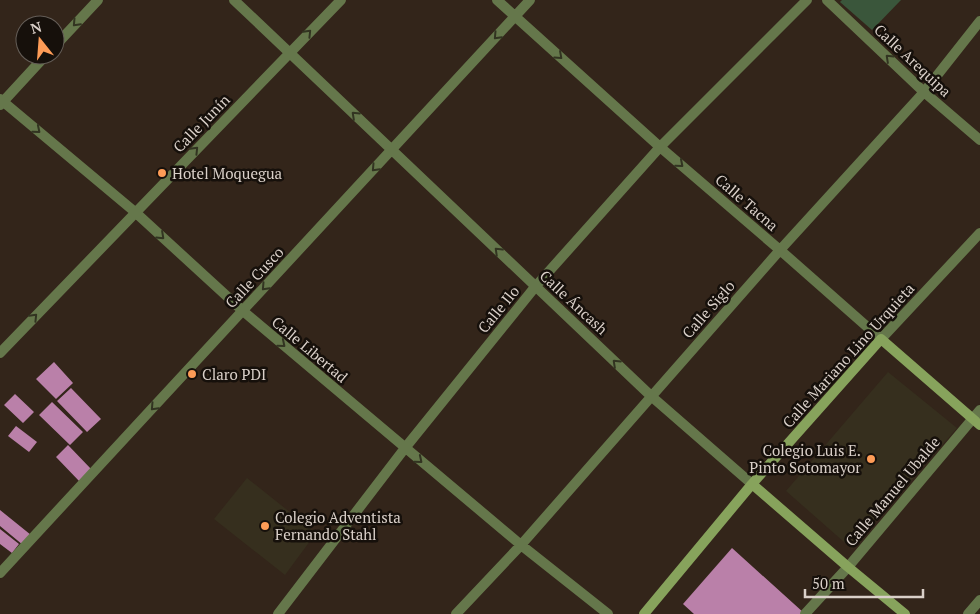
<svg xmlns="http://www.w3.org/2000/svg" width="980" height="614" font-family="'PT Serif',serif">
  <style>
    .education { fill: #362f1e }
    .green { fill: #3a563b }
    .building { fill: #ba80a9 }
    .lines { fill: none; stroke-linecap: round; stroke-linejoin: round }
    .minor { stroke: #65774b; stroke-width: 10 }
    .secondary { stroke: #87a35c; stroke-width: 10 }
    .oneway { stroke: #323421 }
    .poi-dot { fill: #fe9c57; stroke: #16100b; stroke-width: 2 }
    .labels { text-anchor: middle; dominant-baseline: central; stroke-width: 5; stroke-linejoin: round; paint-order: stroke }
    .street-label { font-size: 15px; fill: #dad0c9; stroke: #16100b }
    .poi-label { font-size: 15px; fill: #dad0c9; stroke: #16100b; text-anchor: start }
  </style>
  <rect width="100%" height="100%" fill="#33251a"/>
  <path class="education" d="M888,372L957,428L852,549L786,491Z
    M247,478L316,533L285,575L214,519Z"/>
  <path class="green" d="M842,0H901L872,30L840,2Z"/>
  <path class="building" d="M54,362L73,383L56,399L36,379Z
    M71,388L101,419L87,432L57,401Z
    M15,394L34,412L23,423L4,405Z
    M52,402L83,432L70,445L39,415Z
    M16,426L37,442L29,452L8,436Z
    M68,445L92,470L80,482L56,457Z
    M0,510L31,535L23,545L0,526Z
    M0,529L19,544L12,553L0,544Z
    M732,548L804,613L802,614H694L683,604Z"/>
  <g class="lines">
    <path class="minor" d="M234,0L651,396L752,484
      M497,0L660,147L780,250L881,339L980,233
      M827,0L924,92L980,140
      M55,46L98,0
      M0,99L135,212L243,311L521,545L608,614
      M0,105L46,55
      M0,353L341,0
      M0,573L530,0
      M278,614L405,448L535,287L660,147L807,0
      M456,614L521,545L780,250L924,92L980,21
      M805,614L848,567L980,410
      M968,614L980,600"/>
    <path class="secondary" d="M752,484L848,567L905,614
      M644,614L752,484L881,339L980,425"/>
  </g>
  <defs><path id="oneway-chevron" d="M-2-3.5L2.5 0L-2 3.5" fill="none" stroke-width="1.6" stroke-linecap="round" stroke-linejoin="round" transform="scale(1.25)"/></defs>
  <g class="oneway">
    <use href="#oneway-chevron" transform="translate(76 23) rotate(133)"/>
    <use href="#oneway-chevron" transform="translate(308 33) rotate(-46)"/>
    <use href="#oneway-chevron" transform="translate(497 36) rotate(133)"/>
    <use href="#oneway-chevron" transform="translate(559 56) rotate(42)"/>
    <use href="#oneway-chevron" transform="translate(889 58) rotate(-137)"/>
    <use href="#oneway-chevron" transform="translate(355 115) rotate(-137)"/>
    <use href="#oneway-chevron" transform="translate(37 130) rotate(40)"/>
    <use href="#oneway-chevron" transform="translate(195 150) rotate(-46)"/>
    <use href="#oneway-chevron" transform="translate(680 164) rotate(41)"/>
    <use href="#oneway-chevron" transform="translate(375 168) rotate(133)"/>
    <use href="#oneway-chevron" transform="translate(161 236) rotate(43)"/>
    <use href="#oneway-chevron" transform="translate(498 251) rotate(-136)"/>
    <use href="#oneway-chevron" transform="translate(265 287) rotate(133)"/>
    <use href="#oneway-chevron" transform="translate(34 317) rotate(-46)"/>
    <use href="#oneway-chevron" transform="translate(282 344) rotate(40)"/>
    <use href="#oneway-chevron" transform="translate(616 363) rotate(-137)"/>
    <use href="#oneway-chevron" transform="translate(154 407) rotate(133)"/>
    <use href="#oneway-chevron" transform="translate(419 460) rotate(40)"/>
  </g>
  <g class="poi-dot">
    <circle cx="162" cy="173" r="5"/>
    <circle cx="192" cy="374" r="5"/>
    <circle cx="871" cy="459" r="5"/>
    <circle cx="265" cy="526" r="5"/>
  </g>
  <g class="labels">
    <g class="street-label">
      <text transform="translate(913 60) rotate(43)">Calle Arequipa</text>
      <text transform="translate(201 123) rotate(-46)">Calle Junín</text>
      <text transform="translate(747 202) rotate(41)">Calle Tacna</text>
      <text transform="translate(254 277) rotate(-47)">Calle Cusco</text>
      <text transform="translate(574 302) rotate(43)">Calle Áncash</text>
      <text transform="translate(498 309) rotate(-51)">Calle Ilo</text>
      <text transform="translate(708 309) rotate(-49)">Calle Siglo</text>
      <text transform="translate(310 349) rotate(40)">Calle Libertad</text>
      <text transform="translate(848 355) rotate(-48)">Calle Mariano Lino Urquieta</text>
      <text transform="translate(892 491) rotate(-50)">Calle Manuel Ubalde</text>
    </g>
    <g class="poi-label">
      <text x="172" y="173">Hotel Moquegua</text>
      <text x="202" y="374">Claro PDI</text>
      <text x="861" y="450" text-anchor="end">Colegio Luis E.<tspan x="861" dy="17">Pinto Sotomayor</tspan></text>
      <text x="275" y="517">Colegio Adventista<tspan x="275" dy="17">Fernando Stahl</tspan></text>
    </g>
  </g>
  <g transform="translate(40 40) rotate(343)"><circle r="24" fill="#16100b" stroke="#645d57"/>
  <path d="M0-4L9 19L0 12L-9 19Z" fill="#fe9c57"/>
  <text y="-8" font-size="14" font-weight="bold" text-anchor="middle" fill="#dad0c9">N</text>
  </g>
  <path d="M805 589v8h118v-8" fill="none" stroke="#dad0c9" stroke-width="2.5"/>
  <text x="812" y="589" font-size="15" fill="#dad0c9" stroke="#16100b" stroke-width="4" paint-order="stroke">50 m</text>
</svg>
